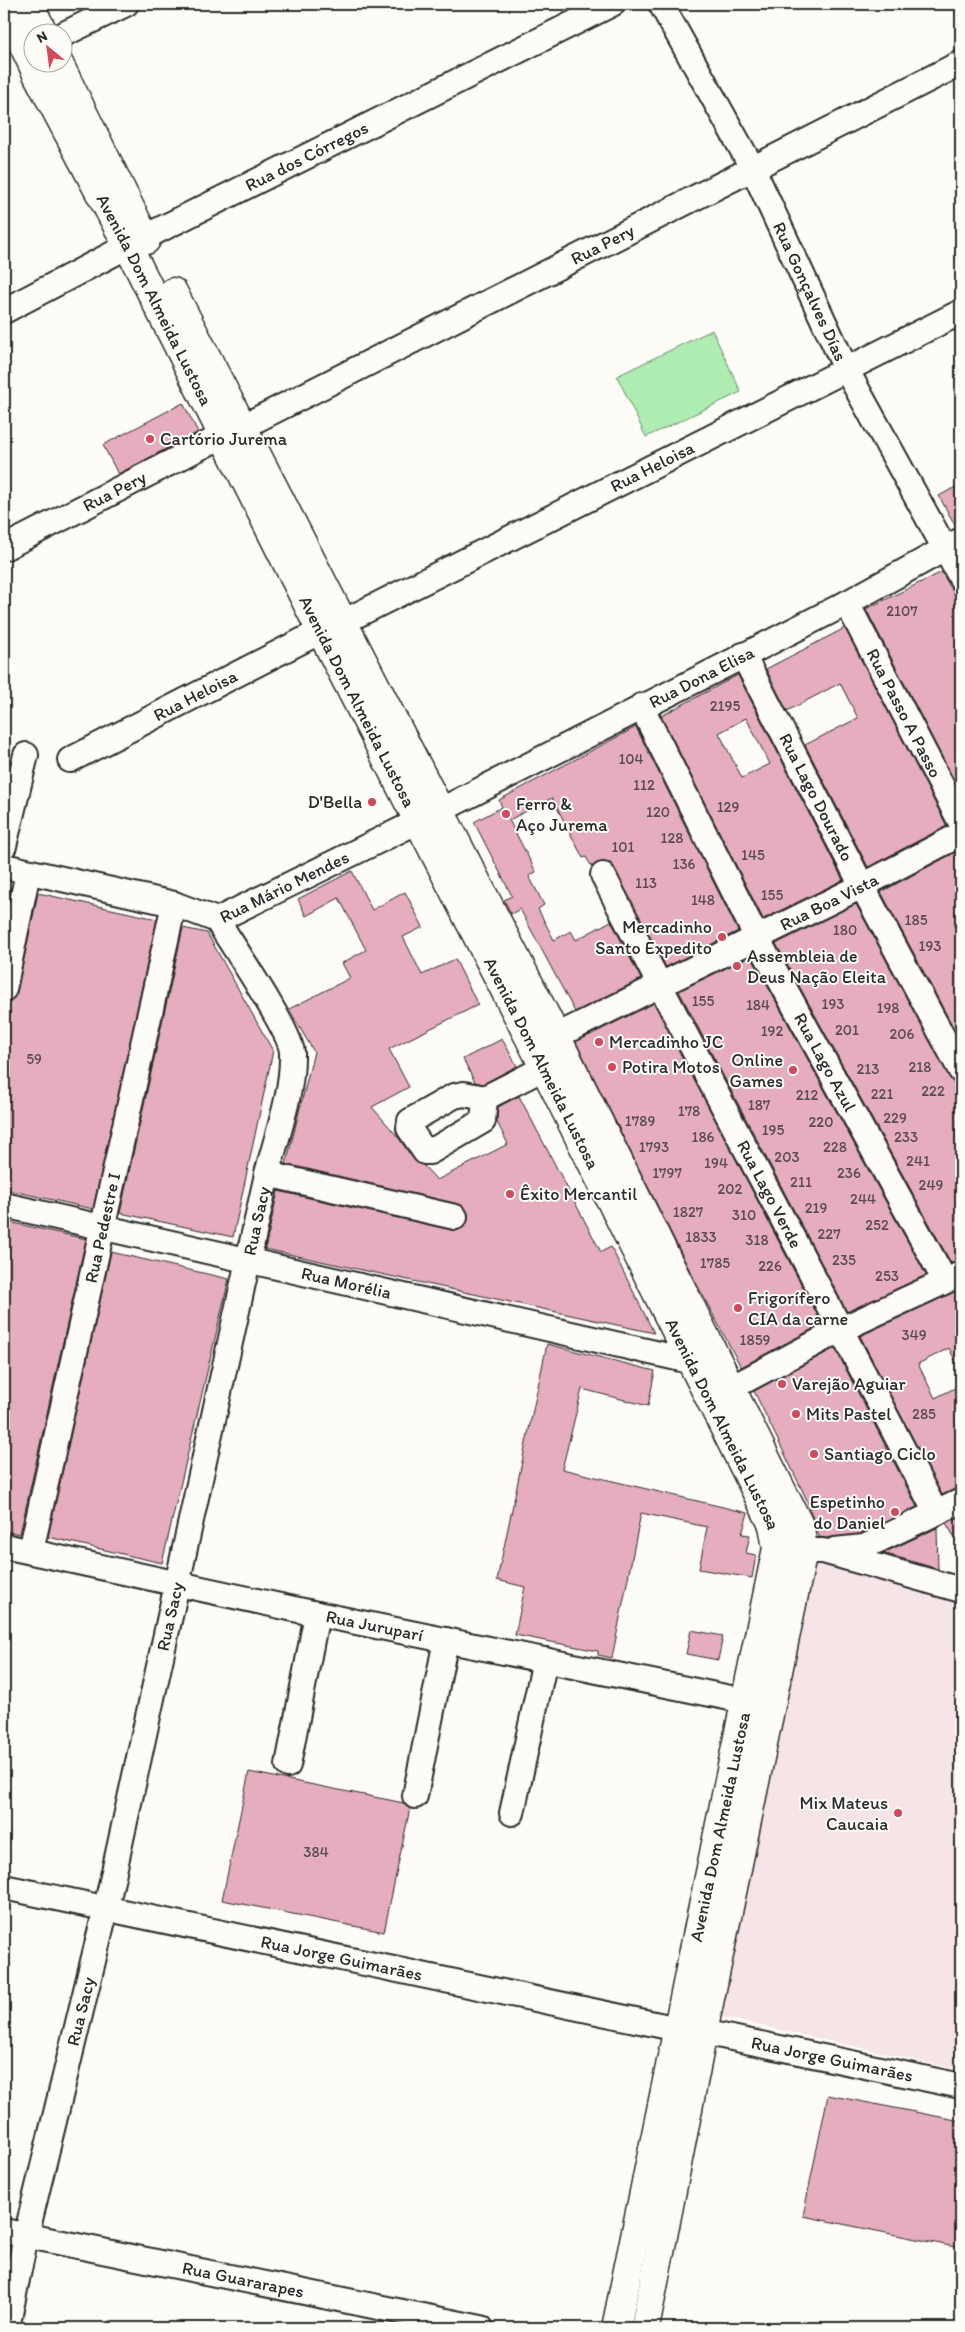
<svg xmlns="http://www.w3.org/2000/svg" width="965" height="2332" font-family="Itim,sans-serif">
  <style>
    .built { fill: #f6e4e6 }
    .green { fill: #aeecb2; stroke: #6c8c6e }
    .building { fill: #e6adbf; stroke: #2b2b2b; fill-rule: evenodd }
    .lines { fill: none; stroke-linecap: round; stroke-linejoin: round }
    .minor-casing { stroke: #2b2b2b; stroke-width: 28 }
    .major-casing { stroke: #2b2b2b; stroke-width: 31 }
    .minor { stroke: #fdfcf7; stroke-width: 24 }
    .major { stroke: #fdfcf7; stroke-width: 28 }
    .poi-dot { fill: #d1495b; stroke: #fdfcf7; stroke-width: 2 }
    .labels { text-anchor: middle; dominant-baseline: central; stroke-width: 4; stroke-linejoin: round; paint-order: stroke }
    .number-label { font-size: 15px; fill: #5a4c50 }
    .street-label { font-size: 18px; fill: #2b2b2b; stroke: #fdfcf7 }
    .poi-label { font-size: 18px; fill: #2b2b2b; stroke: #fdfcf7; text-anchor: start }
  </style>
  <rect width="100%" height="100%" fill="#fdfcf7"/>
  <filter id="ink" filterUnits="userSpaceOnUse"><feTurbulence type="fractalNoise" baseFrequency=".02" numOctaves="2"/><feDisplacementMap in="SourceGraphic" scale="10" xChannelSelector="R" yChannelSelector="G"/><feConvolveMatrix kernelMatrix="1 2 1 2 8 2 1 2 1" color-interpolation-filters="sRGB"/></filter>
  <g filter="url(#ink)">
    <path class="built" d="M819,1560L961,1604V2070L721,2017L813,1565Z"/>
    <path class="green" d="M712,330L741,392L646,437L617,376Z"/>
    <path class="building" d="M183,403L198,432L118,474L103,445Z
      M961,484V526L956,527L939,496Z
      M942,572L961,607V794L866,609Z
      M845,628L947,826L868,867L805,745L858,718L842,687L840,683L787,711L766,669Z
      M738,675L843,880L763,919L661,716ZM746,718L770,764L742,778L719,733Z
      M636,727L738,931L666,967L611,862L597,863L592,867L586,857L583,858L552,798L509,820L536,872L529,876L544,905L538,909L554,940L571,931L576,940L611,921L641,979L575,1012L520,909L511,914L504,900L512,896L474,822L502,807L499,800Z
      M961,849V1042L881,892Z
      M352,871L372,910L405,892L423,927L403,937L422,975L455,959L478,1005L389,1049L409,1087L372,1107L398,1137L414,1160L424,1166L437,1180L508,1144L497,1122L498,1107L519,1096L601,1252L611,1247L654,1333L265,1249L278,1191L452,1230H459L468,1221V1213L464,1207L458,1204L286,1164L314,1052L289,1009L350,978L342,963L366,950L339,898L306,916L298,899Z
      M4,886L11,888L4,922Z
      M38,893L157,919L93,1209L4,1189V1040L10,1012L4,1011V1002L14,998L17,992Z
      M856,904L949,1077L954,1083L961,1085V1260L951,1263L776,944Z
      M183,928L207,933L273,1051L233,1237L120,1213Z
      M751,956L926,1275L847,1312L679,991Z
      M654,1003L822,1324L741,1367L694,1279L576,1042Z
      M502,1039L517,1066L483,1084L475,1082L463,1059Z
      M4,1221L86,1239L20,1534L4,1531Z
      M111,1252L229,1279L162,1563L48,1537Z
      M961,1289V1372L949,1348L918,1364L935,1398L961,1385V1487L942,1495L860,1336Z
      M547,1344L655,1371L648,1406L582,1389L562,1469L748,1513L742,1534L750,1535L746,1553L756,1555L752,1578L699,1569L707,1527L641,1513L612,1658L598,1655V1651L515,1635L525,1587L497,1580Z
      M835,1348L917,1507L860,1534L827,1538L819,1537L806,1498L754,1391Z
      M961,1516V1548L946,1523Z
      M937,1528L938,1569L883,1553Z
      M691,1630L723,1636L718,1660L686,1654Z
      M249,1772L404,1803L410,1808L384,1932L222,1900Z
      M828,2095L961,2121V2239L960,2248L803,2216Z"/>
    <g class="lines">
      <g class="minor-casing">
        <g id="minor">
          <path id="s1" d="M661,4L753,169L846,369L961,578"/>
          <path d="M62,35L126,4"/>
          <path id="s2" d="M4,311L145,237L612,4"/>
          <path id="s3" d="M242,427L961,63"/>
          <path id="s4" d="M4,548L224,435"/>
          <path id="s5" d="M847,603L961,823"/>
          <path id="s6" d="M343,622L961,312"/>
          <path id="s7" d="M743,655L862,886L961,1071"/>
          <path id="s8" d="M641,706L757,938L945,1281"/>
          <path id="s9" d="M70,760L321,631"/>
          <path d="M4,846L26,755"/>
          <path id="s10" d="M4,866L174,904L217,920L441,810L847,603L961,540"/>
          <path id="s11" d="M603,875C712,1089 827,1299 936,1513"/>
          <path d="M4,989L28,872"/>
          <path id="s12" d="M540,1044L862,886L961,834"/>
          <path d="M464,1094L485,1098L483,1121L430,1152H425L409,1128L410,1121L454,1096Z"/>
          <path d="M485,1098L544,1068"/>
          <path d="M267,1174L455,1217"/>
          <path id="s13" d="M4,1205L690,1361"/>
          <path d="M731,1388L842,1329L961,1274"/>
          <path id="s14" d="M4,1546L317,1614L745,1701"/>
          <path d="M835,1550L864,1547L961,1501"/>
          <path id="s15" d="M31,1551L174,904"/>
          <path d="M803,1551H823L961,1590"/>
          <path d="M288,1765L317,1614"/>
          <path d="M415,1796L446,1640"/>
          <path d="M512,1813L545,1660"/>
          <path id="s16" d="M4,1887L678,2029"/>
          <path id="s17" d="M703,2032L961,2086"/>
          <path id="s18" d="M4,2231L481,2328"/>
          <path id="s19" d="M7,2328L26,2236L106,1908L267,1174C277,1135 293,1093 292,1053C292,1033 231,943 217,920"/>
        </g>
      </g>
      <g class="major-casing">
        <g id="major">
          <path id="s20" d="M4,4L39,78L128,246L321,631L534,1047L773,1525L777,1548L616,2328"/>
          <path d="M29,4L43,32"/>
          <path d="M58,62L146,240"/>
          <path d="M173,292L556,1036L800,1527L803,1551L703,2032L645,2328"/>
        </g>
      </g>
      <use href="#minor" class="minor"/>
      <use href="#major" class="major"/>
    </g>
  </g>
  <g class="poi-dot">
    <circle cx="150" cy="439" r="5"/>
    <circle cx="372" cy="802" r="5"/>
    <circle cx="506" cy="814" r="5"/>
    <circle cx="722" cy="937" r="5"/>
    <circle cx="737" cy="966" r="5"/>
    <circle cx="599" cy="1042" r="5"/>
    <circle cx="612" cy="1067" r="5"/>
    <circle cx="793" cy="1070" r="5"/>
    <circle cx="510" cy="1194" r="5"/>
    <circle cx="738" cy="1308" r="5"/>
    <circle cx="782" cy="1384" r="5"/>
    <circle cx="796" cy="1414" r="5"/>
    <circle cx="814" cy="1454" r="5"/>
    <circle cx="895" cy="1512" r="5"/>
    <circle cx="898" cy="1813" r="5"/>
  </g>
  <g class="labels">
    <g class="number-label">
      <text x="902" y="611">2107</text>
      <text x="725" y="706">2195</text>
      <text x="631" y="759">104</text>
      <text x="644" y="785">112</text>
      <text x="728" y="807">129</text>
      <text x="658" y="812">120</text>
      <text x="672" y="838">128</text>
      <text x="623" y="847">101</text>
      <text x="753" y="855">145</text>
      <text x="684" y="864">136</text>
      <text x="646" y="883">113</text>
      <text x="772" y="895">155</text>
      <text x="703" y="900">148</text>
      <text x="916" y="920">185</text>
      <text x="845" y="930">180</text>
      <text x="930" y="946">193</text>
      <text x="703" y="1001">155</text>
      <text x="833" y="1004">193</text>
      <text x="758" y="1005">184</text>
      <text x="888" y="1008">198</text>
      <text x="847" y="1030">201</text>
      <text x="772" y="1031">192</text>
      <text x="902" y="1034">206</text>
      <text x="34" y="1059">59</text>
      <text x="920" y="1067">218</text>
      <text x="868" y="1069">213</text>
      <text x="933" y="1091">222</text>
      <text x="882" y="1094">221</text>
      <text x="807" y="1095">212</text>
      <text x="759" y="1105">187</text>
      <text x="689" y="1111">178</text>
      <text x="895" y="1118">229</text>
      <text x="640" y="1121">1789</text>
      <text x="821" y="1122">220</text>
      <text x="773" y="1130">195</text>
      <text x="703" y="1137">186</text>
      <text x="906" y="1137">233</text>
      <text x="654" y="1147">1793</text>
      <text x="835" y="1147">228</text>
      <text x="787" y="1157">203</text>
      <text x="918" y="1161">241</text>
      <text x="716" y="1163">194</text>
      <text x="667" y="1173">1797</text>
      <text x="849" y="1173">236</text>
      <text x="801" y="1182">211</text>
      <text x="931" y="1185">249</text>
      <text x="730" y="1189">202</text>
      <text x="863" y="1199">244</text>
      <text x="816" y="1208">219</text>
      <text x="688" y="1212">1827</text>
      <text x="744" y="1215">310</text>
      <text x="877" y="1225">252</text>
      <text x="829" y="1234">227</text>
      <text x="701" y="1237">1833</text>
      <text x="757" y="1240">318</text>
      <text x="844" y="1260">235</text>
      <text x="715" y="1263">1785</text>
      <text x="770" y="1266">226</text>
      <text x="887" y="1276">253</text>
      <text x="914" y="1335">349</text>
      <text x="755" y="1340">1859</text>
      <text x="924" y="1414">285</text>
      <text x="316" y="1852">384</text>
    </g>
    <g class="street-label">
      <text stroke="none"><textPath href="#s2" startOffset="340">Rua dos Córregos</textPath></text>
      <text stroke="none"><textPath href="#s3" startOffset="404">Rua Pery</textPath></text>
      <text stroke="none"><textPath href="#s1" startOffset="324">Rua Gonçalves Días</textPath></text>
      <text stroke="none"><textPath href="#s20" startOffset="332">Avenida Dom Almeida Lustosa</textPath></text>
      <text stroke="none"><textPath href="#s6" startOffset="346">Rua Heloisa</textPath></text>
      <text stroke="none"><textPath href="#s4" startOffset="124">Rua Pery</textPath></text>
      <text stroke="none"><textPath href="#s10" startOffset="762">Rua Dona Elisa</textPath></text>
      <text stroke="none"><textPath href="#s9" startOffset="141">Rua Heloisa</textPath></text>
      <text stroke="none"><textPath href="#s20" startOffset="782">Avenida Dom Almeida Lustosa</textPath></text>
      <text stroke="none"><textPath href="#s5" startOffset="124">Rua Passo A Passo</textPath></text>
      <text stroke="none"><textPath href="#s7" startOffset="160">Rua Lago Dourado</textPath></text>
      <text stroke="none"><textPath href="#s10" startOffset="295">Rua Mário Mendes</textPath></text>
      <text stroke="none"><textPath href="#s12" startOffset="322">Rua Boa Vista</textPath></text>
      <text stroke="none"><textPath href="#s8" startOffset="401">Rua Lago Azul</textPath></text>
      <text stroke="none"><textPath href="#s20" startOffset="1188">Avenida Dom Almeida Lustosa</textPath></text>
      <text stroke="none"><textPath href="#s11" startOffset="360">Rua Lago Verde</textPath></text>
      <text stroke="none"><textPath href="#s19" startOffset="1135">Rua Sacy</textPath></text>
      <text stroke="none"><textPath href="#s15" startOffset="331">Rua Pedestre I</textPath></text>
      <text stroke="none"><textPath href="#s13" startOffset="351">Rua Morélia</textPath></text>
      <text stroke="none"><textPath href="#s20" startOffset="1592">Avenida Dom Almeida Lustosa</textPath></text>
      <text stroke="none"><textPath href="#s19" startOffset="730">Rua Sacy</textPath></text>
      <text stroke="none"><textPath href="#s14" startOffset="379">Rua Juruparí</textPath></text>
      <text transform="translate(720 1827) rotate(-78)">Avenida Dom Almeida Lustosa</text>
      <text stroke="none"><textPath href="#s16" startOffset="345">Rua Jorge Guimarães</textPath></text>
      <text stroke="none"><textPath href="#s19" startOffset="325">Rua Sacy</textPath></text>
      <text stroke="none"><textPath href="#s17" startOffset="132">Rua Jorge Guimarães</textPath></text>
      <text stroke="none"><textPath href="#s18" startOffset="244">Rua Guararapes</textPath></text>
    </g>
    <g class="poi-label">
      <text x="160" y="439">Cartório Jurema</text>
      <text x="362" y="802" text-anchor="end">D'Bella</text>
      <text x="516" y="804">Ferro &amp;<tspan x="516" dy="21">Aço Jurema</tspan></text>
      <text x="712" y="927" text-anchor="end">Mercadinho<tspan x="712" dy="21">Santo Expedito</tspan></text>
      <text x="747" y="956">Assembleia de<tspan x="747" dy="21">Deus Nação Eleita</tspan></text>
      <text x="609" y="1042">Mercadinho JC</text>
      <text x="783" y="1060" text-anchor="end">Online<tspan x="783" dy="21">Games</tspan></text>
      <text x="622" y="1067">Potira Motos</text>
      <text x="520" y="1194">Êxito Mercantil</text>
      <text x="748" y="1298">Frigorífero<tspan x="748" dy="21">CIA da carne</tspan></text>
      <text x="792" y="1384">Varejão Aguiar</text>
      <text x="806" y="1414">Mits Pastel</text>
      <text x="824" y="1454">Santiago Ciclo</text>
      <text x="885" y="1502" text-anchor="end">Espetinho<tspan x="885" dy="21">do Daniel</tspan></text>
      <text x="888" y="1803" text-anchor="end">Mix Mateus<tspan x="888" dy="21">Caucaia</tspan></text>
    </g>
  </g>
  <rect width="965" height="2332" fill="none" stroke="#fdfcf7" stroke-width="20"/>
  <rect x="10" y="10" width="945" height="2312" fill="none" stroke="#2b2b2b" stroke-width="2" filter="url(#ink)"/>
  <g transform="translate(48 48) rotate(331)"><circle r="24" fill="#fdfcf7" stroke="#a9a8a5"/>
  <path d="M0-4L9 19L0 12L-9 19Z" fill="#d1495b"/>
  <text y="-8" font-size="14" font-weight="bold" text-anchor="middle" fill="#2b2b2b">N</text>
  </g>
</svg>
